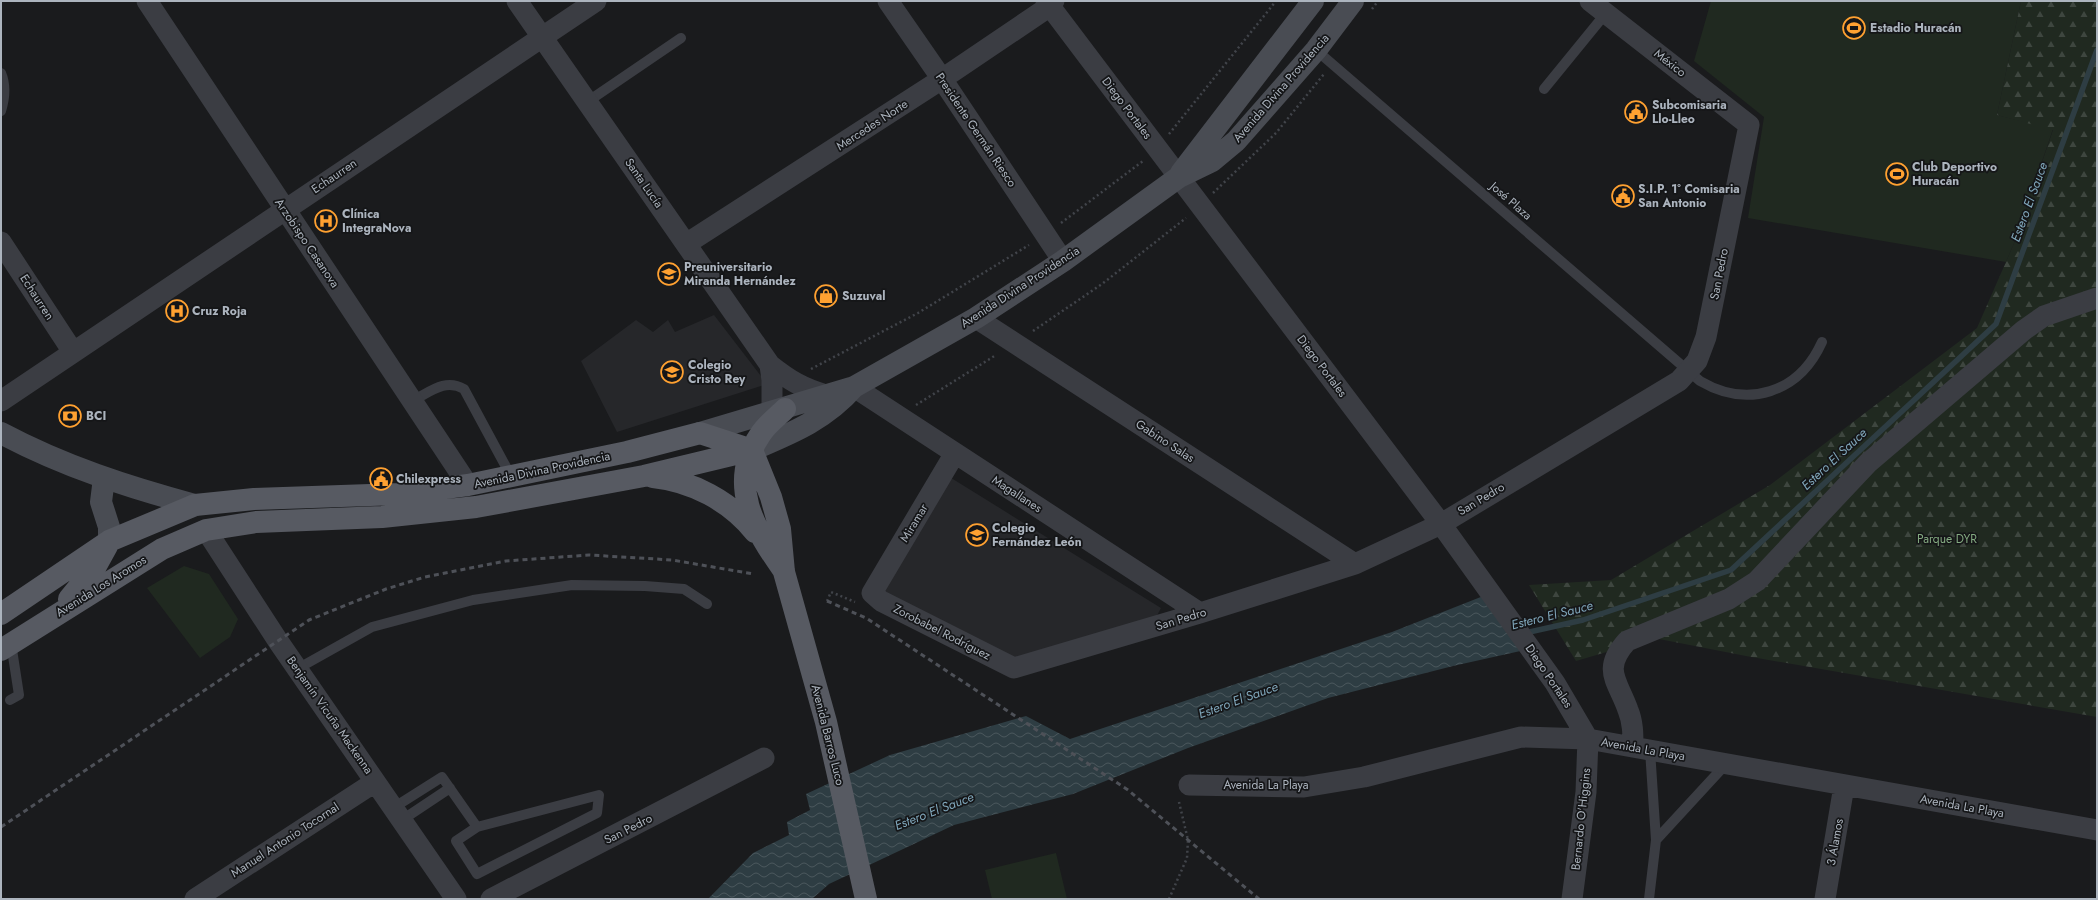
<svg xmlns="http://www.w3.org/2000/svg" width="2098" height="900" font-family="Jost,sans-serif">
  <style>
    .built { fill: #26272a }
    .green { fill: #202920 }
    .forest { fill: url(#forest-firs) }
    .water { fill: url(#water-waves) }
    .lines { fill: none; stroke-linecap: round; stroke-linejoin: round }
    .stream { stroke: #2e3d43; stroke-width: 5.5 }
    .path { stroke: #41444a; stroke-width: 2.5; stroke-dasharray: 2 3; stroke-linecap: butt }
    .lane { stroke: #3b3d43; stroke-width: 10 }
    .street { stroke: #3b3d43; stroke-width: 21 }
    .secondary { stroke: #494c53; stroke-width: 22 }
    .primary { stroke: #575a62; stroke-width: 22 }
    .rail { stroke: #4e5158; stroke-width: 3; stroke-dasharray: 5 4; stroke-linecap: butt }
    .labels { text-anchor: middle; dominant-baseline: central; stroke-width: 3.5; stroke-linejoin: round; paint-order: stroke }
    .poi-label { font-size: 12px; font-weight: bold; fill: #acb4be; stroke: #151618; text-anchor: start }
    .street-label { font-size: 12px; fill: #acb4be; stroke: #151618 }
    .park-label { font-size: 12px; fill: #84aa81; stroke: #151618 }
    .water-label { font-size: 13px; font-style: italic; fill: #80a7bb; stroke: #151618 }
  </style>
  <defs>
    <pattern id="forest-firs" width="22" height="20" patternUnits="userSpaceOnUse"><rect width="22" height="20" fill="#202920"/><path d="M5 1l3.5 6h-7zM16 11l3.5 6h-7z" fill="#3e463f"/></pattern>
    <pattern id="water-waves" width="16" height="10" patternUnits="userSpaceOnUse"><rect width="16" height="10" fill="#2e3d43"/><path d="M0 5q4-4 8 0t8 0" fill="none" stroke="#4a575c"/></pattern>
  </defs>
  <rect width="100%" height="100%" fill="#1a1b1d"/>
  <path class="built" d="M714,315L767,384L617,432L581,361L636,320L653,332L668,320L675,332Z
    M948,476L1161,608L1154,621L1012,658L872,593Z"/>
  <path class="green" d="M1711,1H2021L1997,115L2053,129L2016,239L2006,262L1748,218L1764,117L1694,61Z
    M184,566L209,574L238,619L230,637L200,658L147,588Z
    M1056,853L1067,899H992L985,870Z"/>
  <path class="forest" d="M2021,1H2097V717L1746,656L1654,638L1576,661L1529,585L1611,580L1770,485L1977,328L2016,239L2053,130L1997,115Z"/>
  <path class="water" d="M1496,591L1538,647L1453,666L1328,698L1188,748L1073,794L954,825L829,884L812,899H708L753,853L789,835L787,822L810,810L806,794L890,755L1026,716L1070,739L1392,632Z"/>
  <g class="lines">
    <path class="stream" d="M1525,633L1583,620L1731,570L1996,324L2097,50"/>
    <path class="path" d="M1372,9L1378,1
      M1169,134L1276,1
      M1213,193L1276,133L1324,74
      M1061,223L1143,161
      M1033,331L1102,284L1186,218
      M811,369L918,313L1029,245
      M916,405L996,355
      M827,601L831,592L855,602
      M1169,899L1187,858L1188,840L1179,802"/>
    <path class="lane" d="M1316,50L1700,381C1748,409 1799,393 1822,342
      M1,73C6,85 5,98 1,111
      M1544,89L1606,13
      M587,102L681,38
      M412,401C430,392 445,378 464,389L511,476
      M297,669L372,627L473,600L572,585L645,586L684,589L707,604
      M10,700L19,695L11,643
      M1650,750L1656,840L1726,764
      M393,808L442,777L477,827L599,795L597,813L477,874L456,841L477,827
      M402,820L450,788
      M1649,899L1656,840"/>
    <path class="street" d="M147,1L468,485
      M517,1L770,365C789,380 802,388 826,395
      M888,1L942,79L1063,261
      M1046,1L1441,524L1555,683L1588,739
      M1,242L73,352
      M686,244L942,79L1050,6L1054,1
      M976,318L1355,564
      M770,365L772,380V413
      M854,387L1200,613
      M1,401L596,1
      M955,453L872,593L881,601L1014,668L1200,613L1355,564L1441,524L1679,381L1697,361L1706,337L1749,125L1590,1
      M206,530L278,641L456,899
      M1633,747C1633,734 1633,722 1628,710C1618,681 1601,670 1627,641L1729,599L1757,581L1868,463L2024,330L2044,316L2097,298
      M1189,785L1304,787L1364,777L1521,737L1588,739L2097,830
      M195,899L375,782
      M491,899L764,758
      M1572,899L1586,792L1588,739
      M1825,899L1844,786"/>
    <path class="secondary" d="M1181,173L1313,1
      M1,433C63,466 128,487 195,505
      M700,433L854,387L976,318L1063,261L1179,177L1212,161L1236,141L1316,50L1353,1
      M752,450C792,433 825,420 854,387
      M104,478L101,502L109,527V541"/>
    <path class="primary" d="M752,450L771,497L780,529L784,572L826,722L866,899
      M653,477C692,481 730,501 755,532
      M784,571C754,529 727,484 760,435C766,425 777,417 785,409
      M69,599L96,566L107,546
      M1,614L109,541L195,505L254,499L399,494L468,485L627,452L700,433L752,450
      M1,650L162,549L206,530L256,522L382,517L476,507L644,476L752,450"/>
    <path class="rail" d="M827,601L866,618L1128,790L1259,899
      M1,827L309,620L386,589L425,577L506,561L589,555L672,560L754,574"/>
  </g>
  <defs>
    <g id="stadium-ring" transform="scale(1.15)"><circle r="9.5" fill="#151618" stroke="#ffa131" stroke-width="1.5"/><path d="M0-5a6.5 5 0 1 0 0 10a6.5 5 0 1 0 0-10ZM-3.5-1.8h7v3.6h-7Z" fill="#ffa131"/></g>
    <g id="civic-ring" transform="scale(1.15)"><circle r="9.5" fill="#151618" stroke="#ffa131" stroke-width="1.5"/><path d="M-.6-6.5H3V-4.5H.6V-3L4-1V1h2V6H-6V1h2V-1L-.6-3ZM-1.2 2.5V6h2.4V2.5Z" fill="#ffa131"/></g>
    <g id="hospital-ring" transform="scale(1.15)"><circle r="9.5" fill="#151618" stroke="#ffa131" stroke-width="1.5"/><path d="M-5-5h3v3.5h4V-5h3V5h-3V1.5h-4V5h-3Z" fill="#ffa131"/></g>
    <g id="school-ring" transform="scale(1.15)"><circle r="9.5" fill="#151618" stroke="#ffa131" stroke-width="1.5"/><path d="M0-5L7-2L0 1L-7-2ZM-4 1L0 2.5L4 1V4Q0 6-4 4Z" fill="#ffa131"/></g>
    <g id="shop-ring" transform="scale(1.15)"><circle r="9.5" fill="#151618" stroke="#ffa131" stroke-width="1.5"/><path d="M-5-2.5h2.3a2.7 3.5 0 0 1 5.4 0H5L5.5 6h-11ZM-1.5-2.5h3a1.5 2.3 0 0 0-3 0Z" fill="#ffa131"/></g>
    <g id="bank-ring" transform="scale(1.15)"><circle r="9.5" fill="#151618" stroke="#ffa131" stroke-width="1.5"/><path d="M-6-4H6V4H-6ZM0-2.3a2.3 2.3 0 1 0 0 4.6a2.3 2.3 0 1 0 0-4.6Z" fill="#ffa131"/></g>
  </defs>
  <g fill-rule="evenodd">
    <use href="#stadium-ring" x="1854" y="28"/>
    <use href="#civic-ring" x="1636" y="112"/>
    <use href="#stadium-ring" x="1897" y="174"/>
    <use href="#civic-ring" x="1623" y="196"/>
    <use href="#hospital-ring" x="326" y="221"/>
    <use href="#school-ring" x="669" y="274"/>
    <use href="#shop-ring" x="826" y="296"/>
    <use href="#hospital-ring" x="177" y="311"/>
    <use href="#school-ring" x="672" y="372"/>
    <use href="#bank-ring" x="70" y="416"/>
    <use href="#civic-ring" x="381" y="479"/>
    <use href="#school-ring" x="977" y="535"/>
  </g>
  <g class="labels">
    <g class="poi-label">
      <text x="1870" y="28">Estadio Huracán</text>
      <text x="1652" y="105">Subcomisaria<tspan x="1652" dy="14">Llo-Lleo</tspan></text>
      <text x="1912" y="167">Club Deportivo<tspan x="1912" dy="14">Huracán</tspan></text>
      <text x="1638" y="189">S.I.P. 1° Comisaria<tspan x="1638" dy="14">San Antonio</tspan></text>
      <text x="342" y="214">Clínica<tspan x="342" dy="14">IntegraNova</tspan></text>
      <text x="684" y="267">Preuniversitario<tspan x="684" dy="14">Miranda Hernández</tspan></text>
      <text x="842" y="296">Suzuval</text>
      <text x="192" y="311">Cruz Roja</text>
      <text x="688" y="365">Colegio<tspan x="688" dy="14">Cristo Rey</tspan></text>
      <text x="86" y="416">BCI</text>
      <text x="396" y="479">Chilexpress</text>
      <text x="992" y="528">Colegio<tspan x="992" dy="14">Fernández León</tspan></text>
    </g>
    <g class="street-label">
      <text transform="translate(1670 63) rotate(38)">México</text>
      <text transform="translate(1281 88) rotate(-49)">Avenida Divina Providencia</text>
      <text transform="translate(1127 108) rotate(53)">Diego Portales</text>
      <text transform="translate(872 125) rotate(-33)">Mercedes Norte</text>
      <text transform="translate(976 130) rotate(56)">Presidente Germán Riesco</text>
      <text transform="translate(334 176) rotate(-34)">Echaurren</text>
      <text transform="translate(644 183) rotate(55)">Santa Lucía</text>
      <text transform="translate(1511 201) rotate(41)">José Plaza</text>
      <text transform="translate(307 243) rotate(56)">Arzobispo Casanova</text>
      <text transform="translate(1719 274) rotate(-79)">San Pedro</text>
      <text transform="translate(1020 287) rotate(-33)">Avenida Divina Providencia</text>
      <text transform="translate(37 297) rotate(57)">Echaurren</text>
      <text transform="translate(1322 366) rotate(53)">Diego Portales</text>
      <text transform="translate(1165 441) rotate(33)">Gabino Salas</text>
      <text transform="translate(542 470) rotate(-12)">Avenida Divina Providencia</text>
      <text transform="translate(1017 494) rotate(33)">Magallanes</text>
      <text transform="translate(1481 499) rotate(-31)">San Pedro</text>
      <text transform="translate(914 523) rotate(-59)">Miramar</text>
      <text transform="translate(101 586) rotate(-32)">Avenida Los Aromos</text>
      <text transform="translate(1181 619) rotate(-17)">San Pedro</text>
      <text transform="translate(942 632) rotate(27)">Zorobabel Rodríguez</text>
      <text transform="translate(1549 676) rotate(56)">Diego Portales</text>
      <text transform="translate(330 715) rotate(55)">Benjamín Vicuña Mackenna</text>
      <text transform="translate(828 735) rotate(76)">Avenida Barros Luco</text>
      <text transform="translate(1643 749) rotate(10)">Avenida La Playa</text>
      <text x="1266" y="785">Avenida La Playa</text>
      <text transform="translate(1962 806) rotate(10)">Avenida La Playa</text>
      <text transform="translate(1581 819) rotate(-84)">Bernardo O'Higgins</text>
      <text transform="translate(628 829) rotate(-27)">San Pedro</text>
      <text transform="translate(285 840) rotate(-33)">Manuel Antonio Tocornal</text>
      <text transform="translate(1835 842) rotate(-80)">3 Álamos</text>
    </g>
    <g class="park-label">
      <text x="1947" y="539">Parque DYR</text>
    </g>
    <g class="water-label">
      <text transform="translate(2029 202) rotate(-70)">Estero El Sauce</text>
      <text transform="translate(1834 459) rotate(-43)">Estero El Sauce</text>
      <text transform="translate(1552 615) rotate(-14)">Estero El Sauce</text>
      <text transform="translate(1238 700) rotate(-20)">Estero El Sauce</text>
      <text transform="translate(934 811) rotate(-21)">Estero El Sauce</text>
    </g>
  </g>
  <rect width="2098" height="900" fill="none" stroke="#acb4be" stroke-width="4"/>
</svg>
